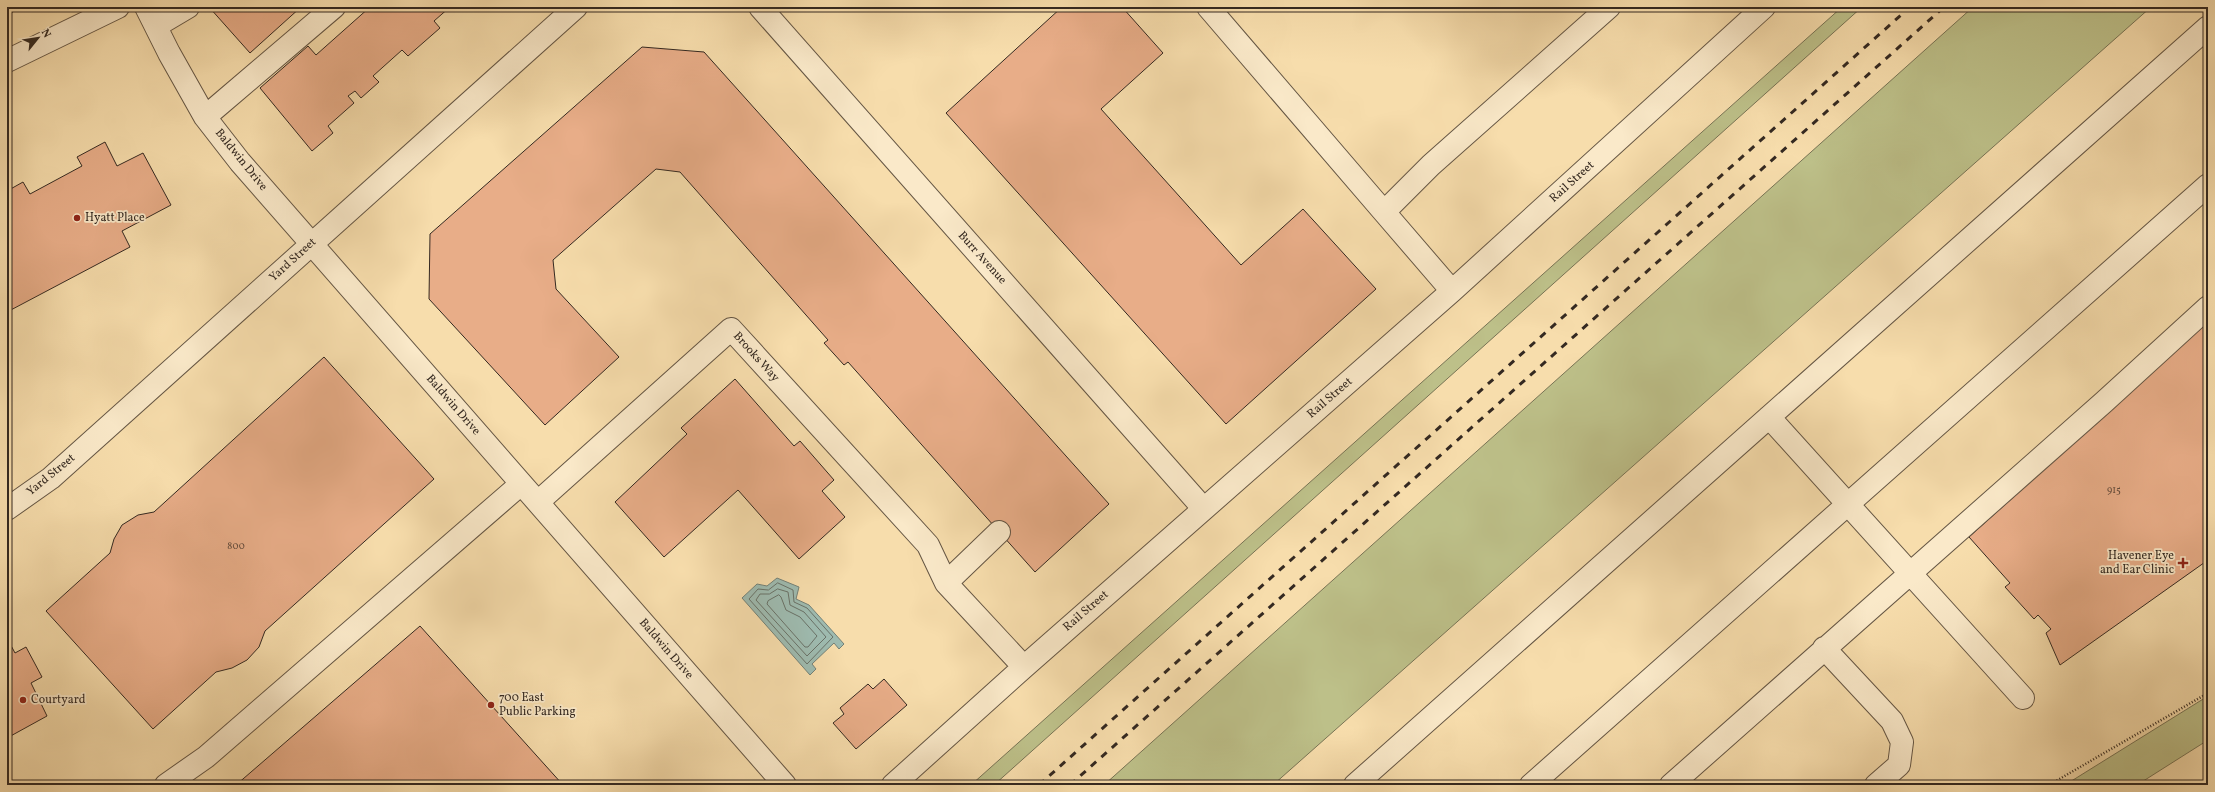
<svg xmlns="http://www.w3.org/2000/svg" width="2215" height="792" font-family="Vollkorn,serif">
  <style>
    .green { fill: #bdc089; stroke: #787455 }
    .water { fill: #9ebbb0; stroke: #748177 }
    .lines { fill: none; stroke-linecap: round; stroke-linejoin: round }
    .shore { stroke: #697268; stroke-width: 1 }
    .building { fill: #e8ad88; stroke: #342921 }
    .minor-casing { stroke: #655644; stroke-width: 24 }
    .path { stroke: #342921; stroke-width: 2.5; stroke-dasharray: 1 2; stroke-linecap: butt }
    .minor { stroke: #fae9c9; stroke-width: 22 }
    .rail { stroke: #342921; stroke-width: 3; stroke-dasharray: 7 7; stroke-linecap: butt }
    .poi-dot { fill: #8f2418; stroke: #fae9c9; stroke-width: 1.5 }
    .labels { text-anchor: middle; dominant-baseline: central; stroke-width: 3.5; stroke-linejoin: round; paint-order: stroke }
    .number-label { font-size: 10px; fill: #614a3b }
    .street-label { font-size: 12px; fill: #342921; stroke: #fae9c9 }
    .poi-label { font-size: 12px; fill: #342921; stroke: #fae9c9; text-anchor: start }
  </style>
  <rect width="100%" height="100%" fill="#f7ddac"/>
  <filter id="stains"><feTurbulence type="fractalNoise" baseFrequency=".005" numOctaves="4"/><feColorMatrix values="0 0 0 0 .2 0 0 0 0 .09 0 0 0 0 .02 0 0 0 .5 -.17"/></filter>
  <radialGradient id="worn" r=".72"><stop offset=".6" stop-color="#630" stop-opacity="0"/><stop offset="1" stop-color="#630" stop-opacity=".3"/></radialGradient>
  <path class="green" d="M1842,7H1862L994,785H971Z
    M1973,7H2151L1273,785H1104Z
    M2208,696V740L2137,785H2065Z"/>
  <path class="water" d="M777,578L799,587L796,599L809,605L844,644L839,649L834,643L812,664L816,669L810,675L742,598L757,584L767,586Z"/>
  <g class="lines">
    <path class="shore" d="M778,583L793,590L794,602L807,608L833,637L807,664L749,599L758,589L768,590Z
      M778,589L788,592L790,605L804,612L826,637L807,656L756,600L760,594H769Z
      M779,595L781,597L786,610L800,617L817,636L808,647H805L767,604L768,601Z"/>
  </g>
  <path class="building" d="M7,7H22L7,15Z
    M209,7H301L250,53Z
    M370,7H450L434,21L440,28L408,56L402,50L373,76L379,82L361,98L355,91L348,96L354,103L328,126L333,133L312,151L260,88L308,46L316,55Z
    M1062,7H1122L1163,53L1101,109L1241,265L1303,209L1376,289L1226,424L946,113Z
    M642,47L704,52L1109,504L1035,572L848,362L844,365L824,343L828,340L680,172L656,169L553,260L556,289L619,357L545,425L429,299L430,234Z
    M105,142L117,166L143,153L171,205L122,231L130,247L7,312V191L23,182L30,194L82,166L77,157Z
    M2208,322V560L2060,665L2046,633L2051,629L2038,615L2034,619L2005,587L2010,583L1969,537Z
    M324,357L434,479L265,631L259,647L247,660L232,668L216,672L153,729L46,611L110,553L114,539L122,525L138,515L154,512Z
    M735,379L794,446L800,441L834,480L822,491L845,517L799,559L738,490L664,557L615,502L687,434L681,428Z
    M420,626L563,785H236Z
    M7,638L15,653L26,647L42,677L31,683L47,716L7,738Z
    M884,679L907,705L856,749L833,723L844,714L840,708L868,684L873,689Z"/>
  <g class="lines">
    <g class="minor-casing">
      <path id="minor" d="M146,7L169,53L205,117L240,162L785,785
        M760,7L1203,508
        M1208,7L1384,212
        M156,26L188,7
        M7,61L118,7
        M205,117L334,7
        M1452,291L1384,212L1431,165L1609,7
        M1769,417L2023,698
        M538,502L731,329L928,545L946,583L1024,667
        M7,509L51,478L576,7
        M946,583L999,532
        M1824,648L1892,721L1902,742L1899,765L1876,785
        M166,785L206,757L521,484
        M893,785L1024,667L1452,291L1764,7
        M1355,785L2208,27
        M1531,785L2208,185
        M1671,785L2104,402L2208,307"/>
    </g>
    <path class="path" d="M2049,785L2208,693"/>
    <use href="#minor" class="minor"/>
    <path class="rail" d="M1039,785L1910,7
      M1070,785L1944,7"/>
  </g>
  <g class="poi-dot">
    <circle cx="77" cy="218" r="4"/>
    <path d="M2181 557h4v4h4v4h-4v4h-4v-4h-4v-4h4z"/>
    <circle cx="23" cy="700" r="4"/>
    <circle cx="491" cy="705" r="4"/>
  </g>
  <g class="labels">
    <g class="number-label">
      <text x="2114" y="490">915</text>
      <text x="236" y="546">800</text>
    </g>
    <g class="street-label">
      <text transform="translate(241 160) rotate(51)">Baldwin Drive</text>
      <text transform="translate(1572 182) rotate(-42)">Rail Street</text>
      <text transform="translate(982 258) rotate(48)">Burr Avenue</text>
      <text transform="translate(293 260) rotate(-42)">Yard Street</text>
      <text transform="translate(756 357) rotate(48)">Brooks Way</text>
      <text transform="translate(1330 398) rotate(-41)">Rail Street</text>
      <text transform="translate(453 405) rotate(49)">Baldwin Drive</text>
      <text transform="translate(51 475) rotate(-39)">Yard Street</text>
      <text transform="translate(1086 611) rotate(-41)">Rail Street</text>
      <text transform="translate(666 649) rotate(49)">Baldwin Drive</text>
    </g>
    <g class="poi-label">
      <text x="85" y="218">Hyatt Place</text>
      <text x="2174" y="556" text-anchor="end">Havener Eye<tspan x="2174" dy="14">and Ear Clinic</tspan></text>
      <text x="499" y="698">700 East<tspan x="499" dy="14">Public Parking</tspan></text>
      <text x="31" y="700">Courtyard</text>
    </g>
  </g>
  <rect width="2215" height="792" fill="none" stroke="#f7ddac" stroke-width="24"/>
  <rect x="8" y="8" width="2199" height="776" fill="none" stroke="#342921" stroke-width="2"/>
  <rect x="12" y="12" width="2191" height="768" fill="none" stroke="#342921"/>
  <g transform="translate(38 38) rotate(60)" stroke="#fae9c9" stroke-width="3" paint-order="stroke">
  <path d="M0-3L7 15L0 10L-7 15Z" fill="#342921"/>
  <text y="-6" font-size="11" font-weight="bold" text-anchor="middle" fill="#342921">N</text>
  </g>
  <rect width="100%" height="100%" filter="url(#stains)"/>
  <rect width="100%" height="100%" fill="url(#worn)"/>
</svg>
